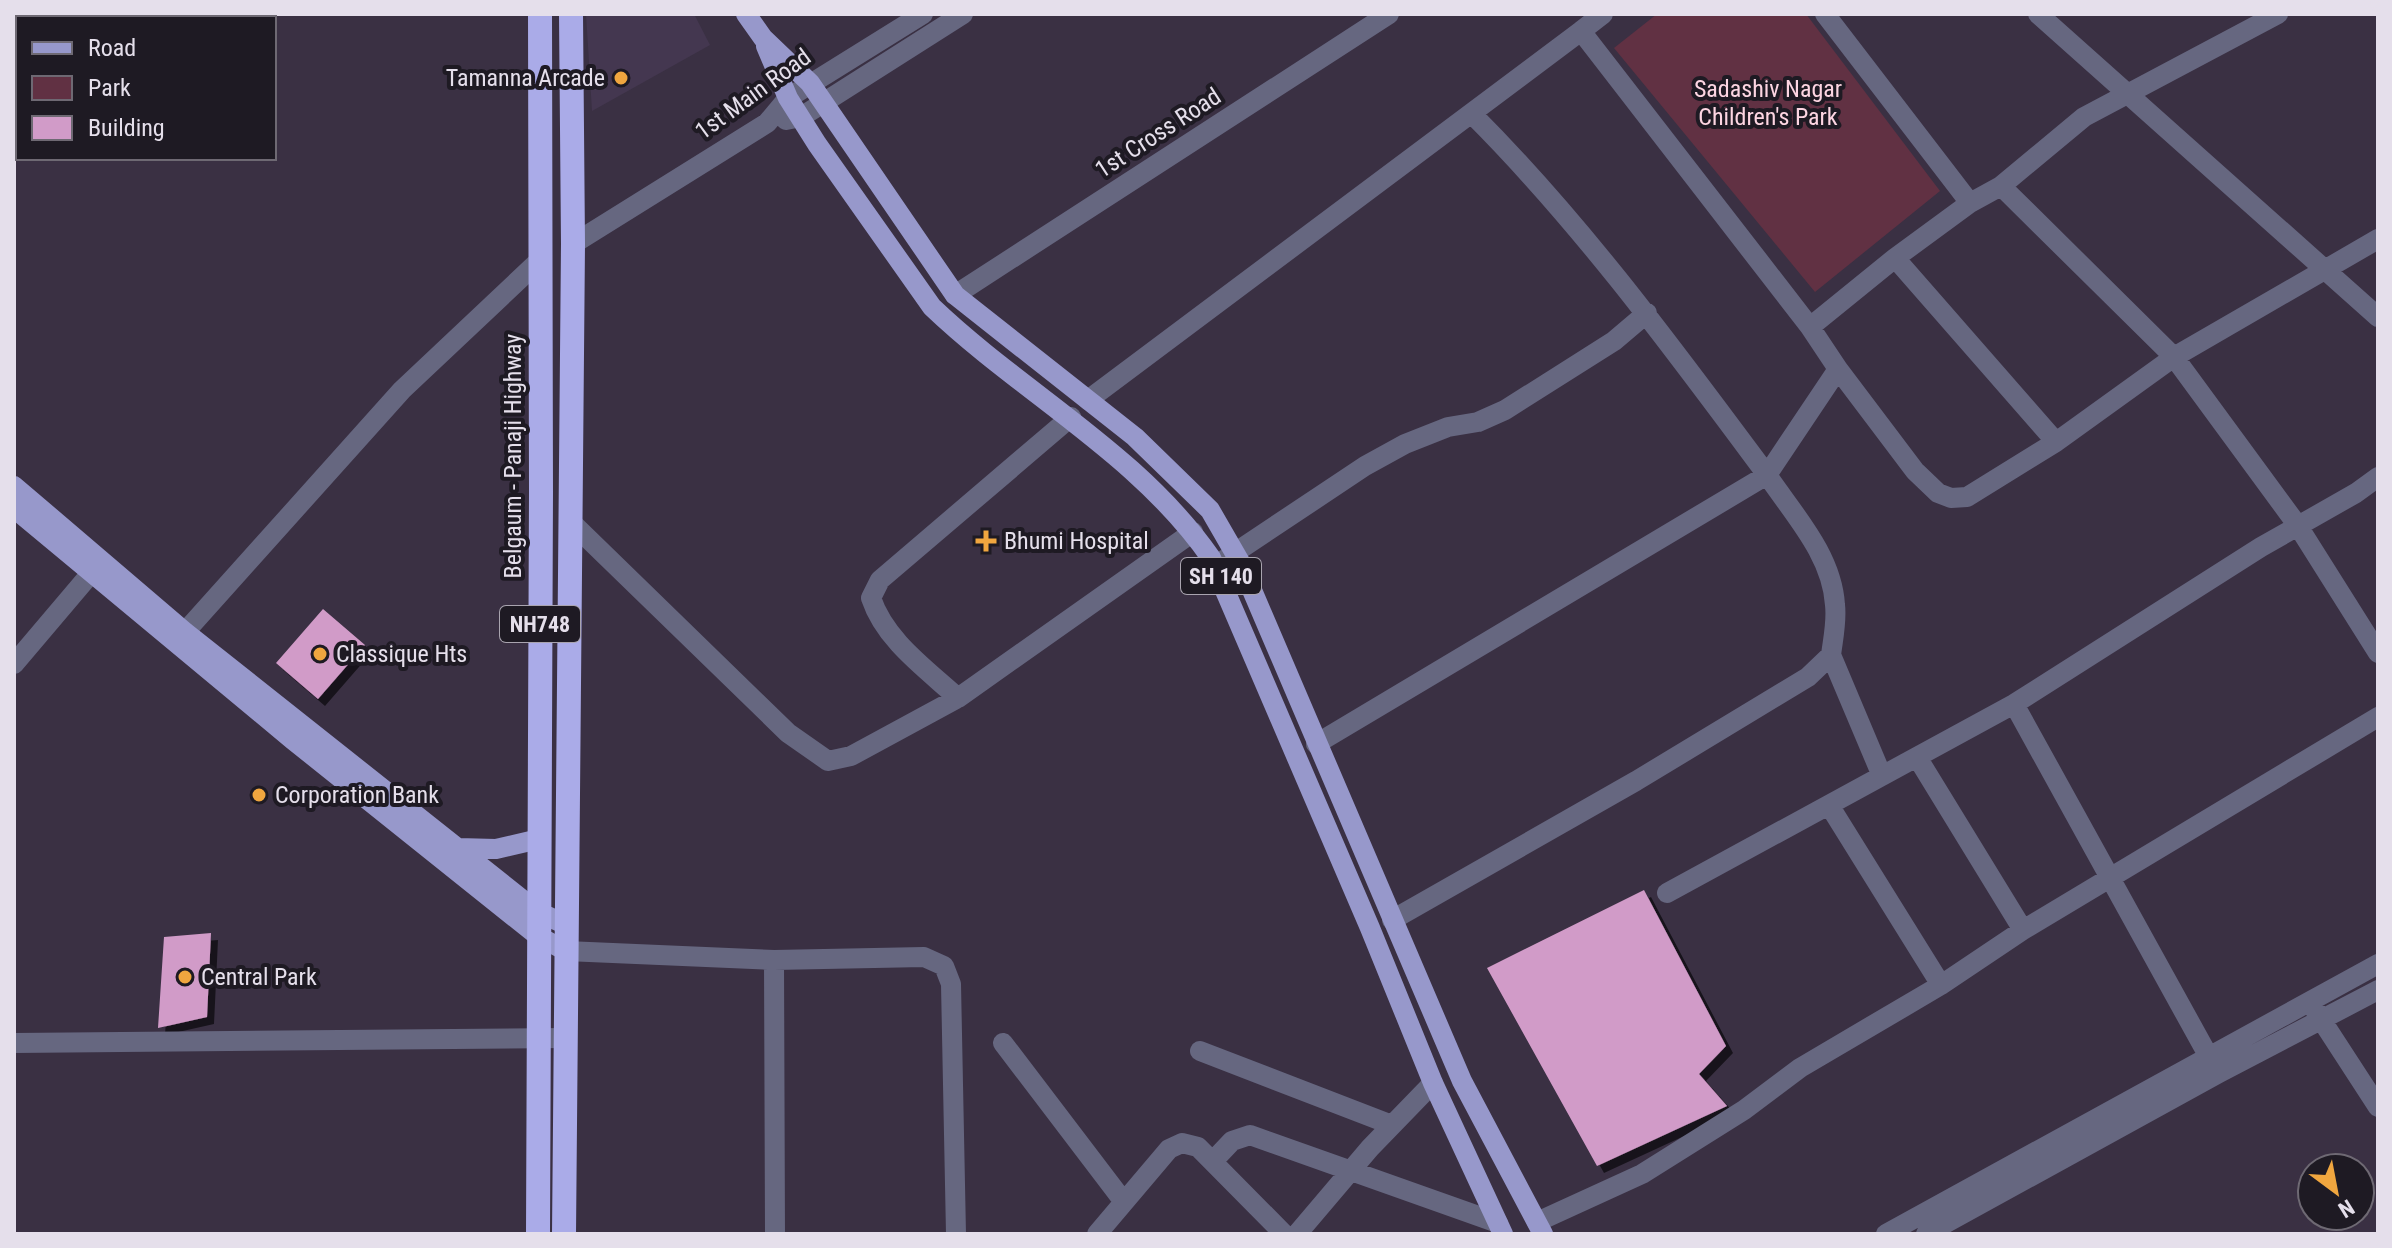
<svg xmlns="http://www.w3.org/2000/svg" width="2392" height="1248" font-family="'Roboto Condensed',sans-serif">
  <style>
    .built { fill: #443750 }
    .green { fill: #613143 }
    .building { fill: #d19bc8; filter: url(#shadow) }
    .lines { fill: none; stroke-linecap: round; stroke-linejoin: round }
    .minor { stroke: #666780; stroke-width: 20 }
    .major { stroke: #9798cb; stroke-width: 20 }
    .highway { stroke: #aaabe8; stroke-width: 24 }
    .poi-dot { fill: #f0a63f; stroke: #1e1a23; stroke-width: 3 }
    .labels { text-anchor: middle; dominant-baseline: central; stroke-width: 8; stroke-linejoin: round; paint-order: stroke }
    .shield { fill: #1e1a23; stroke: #a9a4af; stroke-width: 2 }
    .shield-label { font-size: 22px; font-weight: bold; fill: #e5dfeb }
    .poi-label { font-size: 24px; fill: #e5dfeb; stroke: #1e1a23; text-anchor: start }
    .park-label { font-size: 24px; fill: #fdd5e2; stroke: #1e1a23 }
    .street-label { font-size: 24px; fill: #e5dfeb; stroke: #1e1a23 }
  </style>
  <defs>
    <filter id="shadow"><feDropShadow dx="7" dy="7" stdDeviation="0" flood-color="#0009"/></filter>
  </defs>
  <rect width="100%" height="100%" fill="#3a3043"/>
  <path class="built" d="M586,14H694L710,45L592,111Z"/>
  <path class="green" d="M1657,14H1806L1940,191L1815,292L1614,48Z"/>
  <path class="building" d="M323,609L365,645L318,699L276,663Z
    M1644,890L1726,1046L1699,1074L1727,1106L1597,1166L1487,968Z
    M211,933L207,1017L158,1028L164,937Z"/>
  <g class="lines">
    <path class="minor" d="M37,14L39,18
      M1825,14L1970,203
      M2038,14L2378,317
      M1581,31L1603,14
      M14,67L18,62
      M786,120L801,117L963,14
      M2001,186L2174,357L2298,526L2378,653
      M573,244L767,123L788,98L923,14
      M1895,258L2056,442
      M955,295L1389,14
      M1810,327L1895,258L1970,203L2001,186L2084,117L2278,14
      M1088,400L1581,31L1810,327L1838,369L1915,471L1938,493L1951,498L1967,497L2056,442L2174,357L2378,239
      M571,522L788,733L828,761L851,756L958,698L1193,532
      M1215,566L1365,466L1405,444L1448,427L1478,422L1505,410L1614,341L1647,313
      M185,632L402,390L542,258
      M1831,655L1882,776
      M14,664L92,572
      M958,698C925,668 885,640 871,598L880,580L1071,417
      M2014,704L2209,1057
      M1316,744L1767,475C1674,350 1582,224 1472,114
      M1917,757L2023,930
      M1829,805L1941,985
      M1667,893L2014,704L2261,547L2356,493L2378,477
      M1392,920L1636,781L1808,677L1831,655C1833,639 1837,621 1835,605C1832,555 1794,515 1767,475L1838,369
      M566,951L774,960L924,957L944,966L951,984L956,1234
      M774,960L775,1234
      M2315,1010L2378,1107
      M14,1043L566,1038
      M1003,1043L1124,1202
      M1200,1051L1392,1125
      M1214,1160L1232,1141L1250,1135L1498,1223
      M1537,1222L1642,1174L1744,1110L1800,1068L1941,985L2023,930L2378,717
      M1097,1234L1169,1149L1182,1143L1198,1147L1284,1234
      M1297,1234L1370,1148L1433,1083
      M1886,1234L2378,964
      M1926,1234L2219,1073L2378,990"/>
    <path class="major" d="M746,14L763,38L810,83L955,295L1135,437L1210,510L1240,562L1462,1081L1543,1234
      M766,46L788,98L817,144L932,307C1022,393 1139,454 1211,558L1370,928L1433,1083L1503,1234
      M14,486L185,632L538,912L567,925
      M14,508L293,740L538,936L566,951
      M458,848L496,849L539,839"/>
    <path class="highway" d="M538,1234L541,491L540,14
      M564,1234L573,244L571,14"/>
  </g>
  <g class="poi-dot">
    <circle cx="621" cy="78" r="8"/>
    <path d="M982 529h8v8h8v8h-8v8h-8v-8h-8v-8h8z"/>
    <circle cx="320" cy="654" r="8"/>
    <circle cx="259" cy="795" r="8"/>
    <circle cx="185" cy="977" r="8"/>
  </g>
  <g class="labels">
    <g class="shield">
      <rect x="1181" y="558" width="80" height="36" rx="6"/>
      <rect x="500" y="606" width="80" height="36" rx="6"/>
    </g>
    <g class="shield-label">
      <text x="1221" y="576">SH 140</text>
      <text x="540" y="624">NH748</text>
    </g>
    <g class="poi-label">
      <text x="605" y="78" text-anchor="end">Tamanna Arcade</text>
      <text x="1004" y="541">Bhumi Hospital</text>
      <text x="336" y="654">Classique Hts</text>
      <text x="275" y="795">Corporation Bank</text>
      <text x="201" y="977">Central Park</text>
    </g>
    <g class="park-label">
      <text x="1768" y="89">Sadashiv Nagar<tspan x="1768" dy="28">Children's Park</tspan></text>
    </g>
    <g class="street-label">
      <text transform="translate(753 94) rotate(-36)">1st Main Road</text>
      <text transform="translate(1158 133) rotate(-33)">1st Cross Road</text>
      <text transform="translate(513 456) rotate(-90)">Belgaum - Panaji Highway</text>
    </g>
  </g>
  <rect width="2392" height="1248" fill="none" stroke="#e5dfeb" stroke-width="32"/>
  <rect x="16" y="16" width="260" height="144" fill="#1e1a23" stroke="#6e6973" stroke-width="2"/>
  <rect x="32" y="42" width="40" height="12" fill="#9798cb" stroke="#6e6973" stroke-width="2"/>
  <text x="88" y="56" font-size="24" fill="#e5dfeb">Road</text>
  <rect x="32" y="76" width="40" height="24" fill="#613143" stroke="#6e6973" stroke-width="2"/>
  <text x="88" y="96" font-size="24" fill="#e5dfeb">Park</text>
  <rect x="32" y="116" width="40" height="24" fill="#d19bc8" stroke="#6e6973" stroke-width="2"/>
  <text x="88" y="136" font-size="24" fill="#e5dfeb">Building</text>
  <g transform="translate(2336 1192) rotate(148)"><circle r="38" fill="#1e1a23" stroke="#6e6973" stroke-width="2"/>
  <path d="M0-6L14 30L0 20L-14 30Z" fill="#f0a63f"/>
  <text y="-12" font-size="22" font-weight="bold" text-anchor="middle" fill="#e5dfeb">N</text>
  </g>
</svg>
